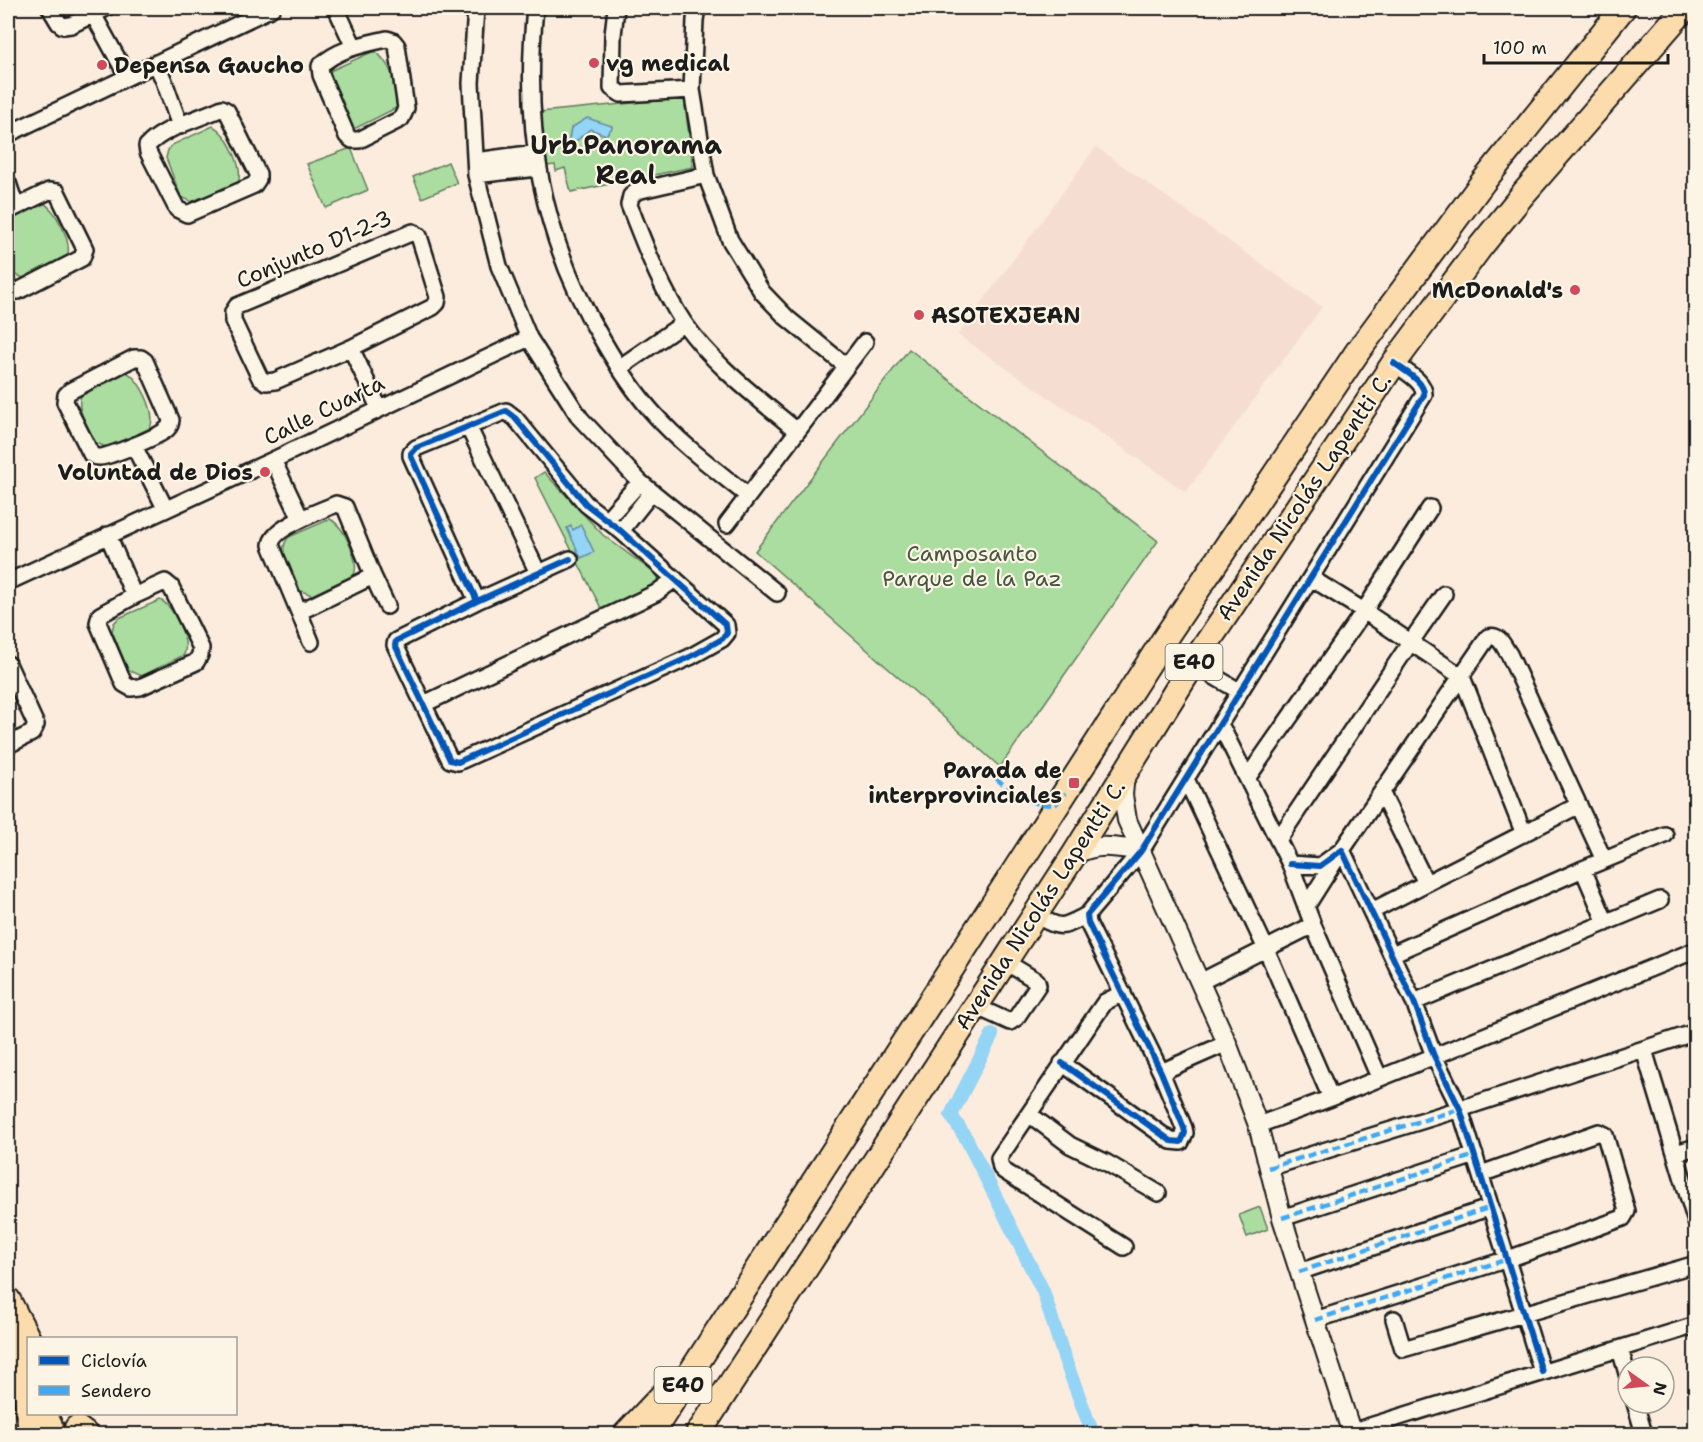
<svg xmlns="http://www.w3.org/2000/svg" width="1703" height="1442" font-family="'Shantell Sans',sans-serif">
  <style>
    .built { fill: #f6ddd1 }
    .green { fill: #aadd9f; stroke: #637c5e; stroke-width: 1.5 }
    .water { fill: #94d4f5; stroke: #648a9e; stroke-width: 1.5 }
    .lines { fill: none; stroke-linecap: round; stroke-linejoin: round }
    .canal { stroke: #94d4f5; stroke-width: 14 }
    .minor-casing { stroke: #1c1c1c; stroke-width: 20 }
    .tertiary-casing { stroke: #1c1c1c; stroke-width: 22 }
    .primary-casing { stroke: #1c1c1c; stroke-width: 28 }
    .trunk-casing { stroke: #1c1c1c; stroke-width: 28 }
    .minor { stroke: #fcf5e5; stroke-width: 15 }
    .tertiary { stroke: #fcf5e5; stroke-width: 18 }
    .primary { stroke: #fcdcac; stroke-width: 24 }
    .trunk { stroke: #fcdcac; stroke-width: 24 }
    .quiet { stroke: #3fa9f5; stroke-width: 4.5; stroke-dasharray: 9 4.5; stroke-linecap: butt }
    .cycleway-casing { stroke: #fcf5e5; stroke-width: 10 }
    .cycleway { stroke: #0057b8; stroke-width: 6 }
    .poi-dot { fill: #d1495b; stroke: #fcf5e5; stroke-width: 2 }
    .labels { text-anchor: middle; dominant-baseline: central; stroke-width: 4.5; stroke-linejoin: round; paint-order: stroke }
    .shield { fill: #fcf5e5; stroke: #5f5d58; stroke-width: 1.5 }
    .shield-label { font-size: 21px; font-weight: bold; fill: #1c1c1c }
    .poi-label { font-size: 22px; font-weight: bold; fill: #1c1c1c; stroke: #fcf5e5; text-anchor: start }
    .street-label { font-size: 22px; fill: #1c1c1c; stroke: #fcf5e5 }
    .park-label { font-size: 22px; fill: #475643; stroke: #fcf5e5 }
    .quarter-label { font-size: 26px; font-weight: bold; fill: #1c1c1c; stroke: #fcf5e5 }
  </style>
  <rect width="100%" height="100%" fill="#fbecde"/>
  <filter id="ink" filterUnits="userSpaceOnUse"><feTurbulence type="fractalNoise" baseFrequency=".0167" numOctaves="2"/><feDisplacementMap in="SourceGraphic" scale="12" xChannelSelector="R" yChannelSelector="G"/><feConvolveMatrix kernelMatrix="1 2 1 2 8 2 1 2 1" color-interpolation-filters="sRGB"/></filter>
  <g filter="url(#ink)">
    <path class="built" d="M1096,147L1322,307L1186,492L958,335Z"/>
    <path class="green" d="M374,51C387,58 404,93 398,107L356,128L350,127L328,74L332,70Z
      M684,98L693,167L571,192L565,168L556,171L555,165L547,166L540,112Z
      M213,126C228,134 244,168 238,183L195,203L181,197L166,158L168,150L172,145Z
      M351,148L368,190L326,208L307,164Z
      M448,162L457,183L422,198L413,177Z
      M42,202C56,209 73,243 67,258L24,278L10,273L8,266V218Z
      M909,349L1158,541L1000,767L755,551Z
      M126,372C140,378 157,413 150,428L108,448L94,442C88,427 71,403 85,390Z
      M544,472L603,535L657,575L659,580L655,587L602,610L535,478Z
      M330,519C344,526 360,561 354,575L312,595L298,590C292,575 275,551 289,537Z
      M160,600C174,606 190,641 184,655L142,676L128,670L112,631L114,623L119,618Z
      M1260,1207L1268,1229L1247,1237L1239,1215Z"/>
    <path class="water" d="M587,118L612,126V128L606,135L590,129L576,141L571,142L569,139L571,128Z
      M581,525L594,552L581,558L567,528L571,526L573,530Z"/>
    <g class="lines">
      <path class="canal" d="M992,1035L951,1115L967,1140L1043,1291L1064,1357L1093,1434"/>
      <g class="minor-casing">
        <path id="minor" d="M50,8L59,23L63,26L71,25L106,8
          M336,8L354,47
          M476,8L471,83L476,175L499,266L529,338L580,418L640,482L777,593
          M535,8C523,128 540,236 603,341C618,367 635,393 655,415C683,446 716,470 748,496
          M616,8L613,35L612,88L621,94L692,90
          M697,8L695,20L692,90L706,175L730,240L762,292L787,318L846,366
          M93,14L127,76
          M387,39L393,41L397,46L406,108L404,113L401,119L359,140H352L347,136L321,75L320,66C337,49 365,44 387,39Z
          M156,63L164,81L180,126
          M222,108L227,111L258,174V179L254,185L187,214L177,209L148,152L147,146C164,127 199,119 222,108Z
          M8,134L272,8
          M476,161L535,153
          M476,175L537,168
          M706,175L637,191L631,196L629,205C645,245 660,287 684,323C714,366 758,398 797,431
          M8,183L16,207
          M8,211L49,191L57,192L85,249L82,258L18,291H12L8,286
          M413,232L419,236L438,297L437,303L433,307L351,348L275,381L266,382L260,378L233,321V312L237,306Z
          M351,348L379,408
          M134,358H141L145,361L171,420C170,425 171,425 167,429C160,436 111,456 100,457C95,457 95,457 91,454L65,402L66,395L70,391Z
          M619,368L684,323
          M468,426L538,573
          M134,446L165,508
          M273,460L301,519
          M336,504L345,507L373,576L299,612L271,545C272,527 321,511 336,504Z
          M606,520L640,482
          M727,524L865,342
          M621,531L652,492
          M108,535L134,596
          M373,576L387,606
          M1311,578L1364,611L1462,677L1524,834
          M8,582L273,460L529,338
          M165,582L171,587L201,648L200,655L196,662L140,687L131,688L124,684L98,623L100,615L134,596Z
          M477,601L411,456V453L416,448L506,411L515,418L586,504L621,531L726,625L727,633L722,639L690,657L458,762L450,760L395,645L396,641L477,601L570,559
          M299,612L311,642
          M8,664L36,725L32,733L8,745
          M1193,664L1239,691
          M424,704L656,593L675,579
          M1220,724L1290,864L1313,925L1379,1077
          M1248,777L1364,611L1430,508
          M1186,779L1266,949L1331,1098
          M1382,794L1426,883
          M1278,840L1410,643L1444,594
          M1290,864L1320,866L1342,850L1414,1002L1434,1056L1460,1109L1542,1372
          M1583,869L1606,923
          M1306,907L1342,850L1488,637C1500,634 1503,646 1509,654L1604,860
          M1372,911L1579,805
          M1034,915C1063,929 1059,929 1087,915
          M1392,954L1583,869L1665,835
          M1200,982L1313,925
          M1123,993L1105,1002L1098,1012L999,1158L1001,1168L1004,1171L1124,1247
          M1414,1002L1660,900
          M975,1006L1010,1022L1016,1018L1038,985L1037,981L1004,961
          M1644,1050L1696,1222
          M1062,1063L1171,1141L1181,1142L1185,1133L1184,1128L1161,1072L1088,923L1087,915L1141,851L1424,395C1425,381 1404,371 1394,363
          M1161,1072L1227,1043
          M1029,1114L1070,1145L1107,1163L1158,1193
          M1258,1125L1331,1098L1696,950
          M1676,1153L1696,1147
          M1268,1168L1460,1109L1696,1032
          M1282,1218L1475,1155
          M1299,1272L1491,1207
          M1394,1319L1403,1349L1696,1264
          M1315,1320L1508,1259L1623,1218L1627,1211L1605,1135L1599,1132L1481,1174
          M1620,1349L1628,1377
          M1635,1403L1644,1434
          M1351,1432L1696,1325"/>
      </g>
      <g class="tertiary-casing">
        <path id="tertiary" d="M1125,774L1123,795L1127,820L1227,1043L1258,1125L1282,1218L1352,1434
          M1074,855C1098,842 1115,847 1141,851"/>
      </g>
      <g class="primary-casing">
        <path id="primary" d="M8,1300L28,1339
          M8,1336L28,1380
          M44,1414L54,1434"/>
      </g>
      <g class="trunk-casing">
        <path id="trunk" d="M26,1375L28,1412
          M29,1414L31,1434
          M77,1428L85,1434
          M626,1434L662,1396
          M651,1434L1163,641L1358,351L1483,182L1623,8
          M698,1434L1074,855L1193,664L1394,363L1481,246L1524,193L1685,8"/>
      </g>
      <use href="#minor" class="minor"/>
      <use href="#tertiary" class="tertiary"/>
      <use href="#primary" class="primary"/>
      <use href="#trunk" class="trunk"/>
      <path class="quiet" d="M996,778C1012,793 1033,808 1056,804L1066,793
        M1268,1168L1460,1109
        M1282,1218L1475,1155
        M1299,1272L1491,1207
        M1315,1320L1508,1259"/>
      <g class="cycleway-casing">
        <path id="cycleway" d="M477,601L411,456V453L416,448L506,411L515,418L586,504L621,531L726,625L727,633L722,639L690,657L458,762L450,760L395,645L396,641L477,601L570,559
          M1290,864L1320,866L1342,850L1414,1002L1434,1056L1460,1109L1542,1372
          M1062,1063L1171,1141L1181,1142L1185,1133L1184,1128L1161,1072L1088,923L1087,915L1141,851L1424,395C1425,381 1404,371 1394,363"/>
      </g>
      <use href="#cycleway" class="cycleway"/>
    </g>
  </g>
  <g class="poi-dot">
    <circle cx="594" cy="63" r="6"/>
    <circle cx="102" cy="65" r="6"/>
    <circle cx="1575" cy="290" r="6"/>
    <circle cx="919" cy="315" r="6"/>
    <circle cx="265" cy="472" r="6"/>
    <rect x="1068" y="777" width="12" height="12" rx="3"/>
  </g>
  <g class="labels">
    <g class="shield">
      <rect x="1165.5" y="644" width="57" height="36" rx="4.5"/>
      <rect x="654.5" y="1367" width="57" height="36" rx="4.5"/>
    </g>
    <g class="shield-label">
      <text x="1194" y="662">E40</text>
      <text x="683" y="1385">E40</text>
    </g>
    <g class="poi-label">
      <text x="606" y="63">vg medical</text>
      <text x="114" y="65">Depensa Gaucho</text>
      <text x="1563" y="290" text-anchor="end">McDonald's</text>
      <text x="931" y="315">ASOTEXJEAN</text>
      <text x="253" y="472" text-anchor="end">Voluntad de Dios</text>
      <text x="1062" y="770" text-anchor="end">Parada de<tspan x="1062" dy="25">interprovinciales</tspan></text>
    </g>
    <g class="street-label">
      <text transform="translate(314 249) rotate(-23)">Conjunto D1-2-3</text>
      <text transform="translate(324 410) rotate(-26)">Calle Cuarta</text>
      <text transform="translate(1304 497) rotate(-56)">Avenida Nicolás Lapentti C.</text>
      <text transform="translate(1040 905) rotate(-57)">Avenida Nicolás Lapentti C.</text>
    </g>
    <g class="park-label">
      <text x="972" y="553">Camposanto<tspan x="972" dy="25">Parque de la Paz</tspan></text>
    </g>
    <g class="quarter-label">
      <text x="626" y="144">Urb.Panorama<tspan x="626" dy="30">Real</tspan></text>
    </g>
  </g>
  <rect width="1703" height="1442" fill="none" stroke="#fcf5e5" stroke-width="30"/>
  <rect x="15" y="15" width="1673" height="1412" fill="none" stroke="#1c1c1c" stroke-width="2" filter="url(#ink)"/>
  <rect x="27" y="1337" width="210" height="78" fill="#fcf5e5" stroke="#a29e95" stroke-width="1.5"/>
  <rect x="39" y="1356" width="30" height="9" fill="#0057b8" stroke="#a29e95" stroke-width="1.5"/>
  <text x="81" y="1367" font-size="18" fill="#1c1c1c">Ciclovía</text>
  <rect x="39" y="1386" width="30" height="9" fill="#3fa9f5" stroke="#a29e95" stroke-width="1.5"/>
  <text x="81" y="1397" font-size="18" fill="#1c1c1c">Sendero</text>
  <g transform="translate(1646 1385) rotate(105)"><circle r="28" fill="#fcf5e5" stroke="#a29e95" stroke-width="1.5"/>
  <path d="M0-4.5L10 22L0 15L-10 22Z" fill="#d1495b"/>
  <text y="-9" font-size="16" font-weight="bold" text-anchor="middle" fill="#1c1c1c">N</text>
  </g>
  <path d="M1484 54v9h184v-9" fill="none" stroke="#1c1c1c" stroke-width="3"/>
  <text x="1493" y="54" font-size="18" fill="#1c1c1c" stroke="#fcf5e5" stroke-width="4.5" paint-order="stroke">100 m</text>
</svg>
